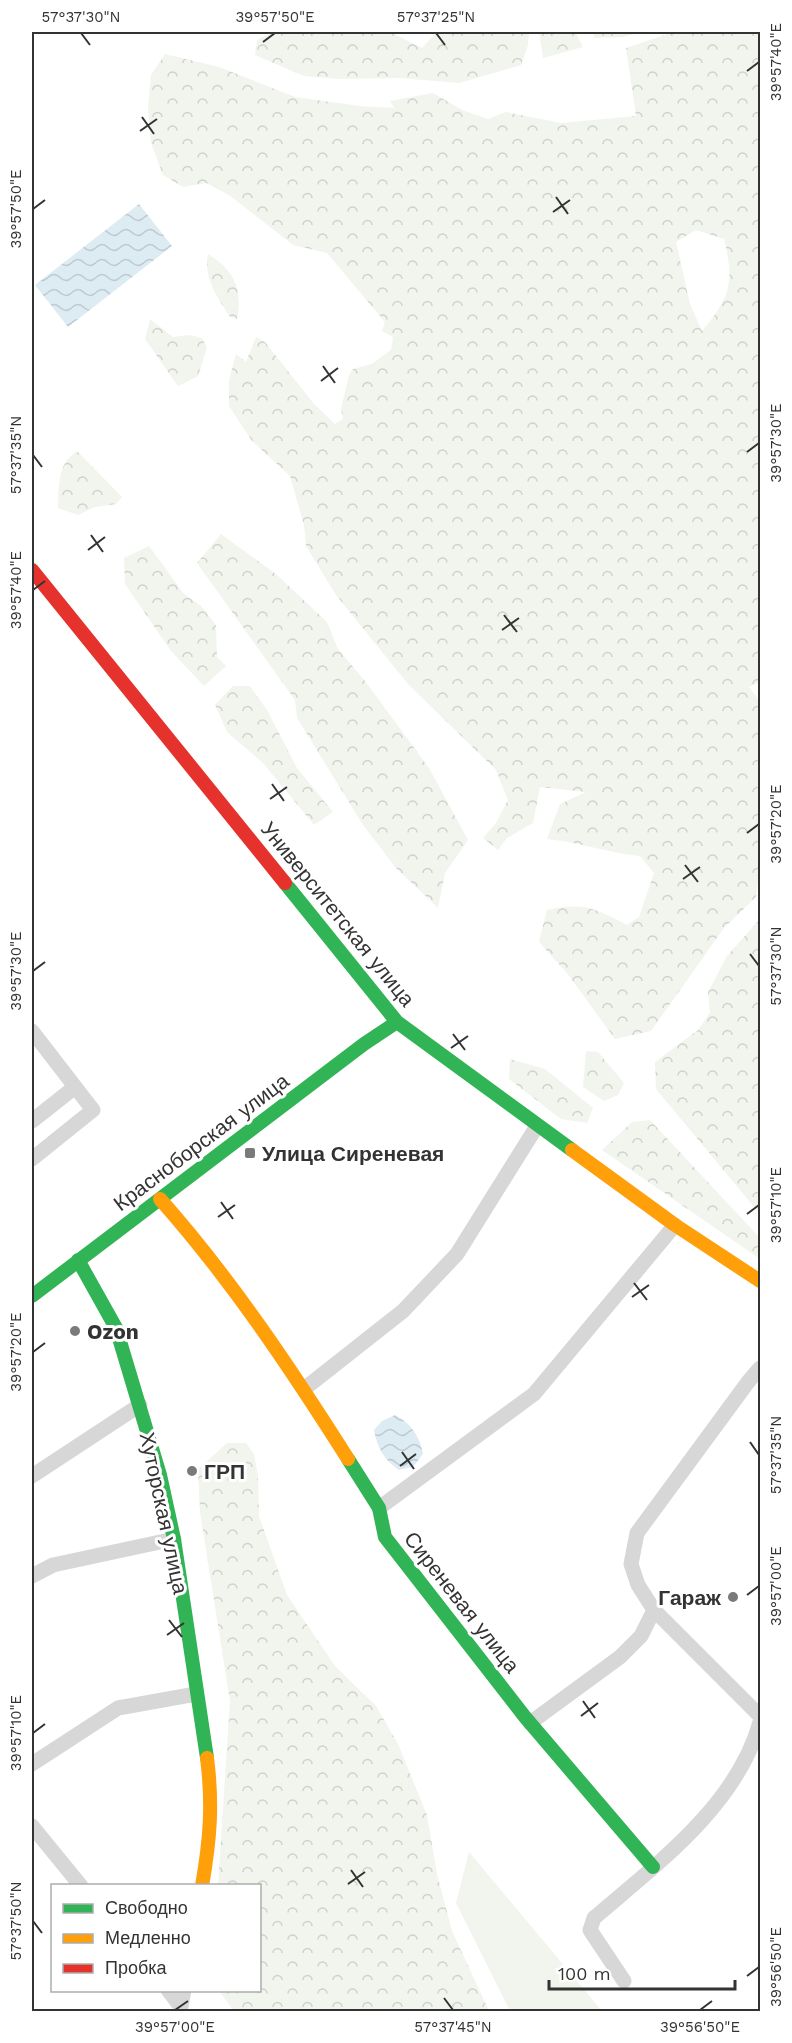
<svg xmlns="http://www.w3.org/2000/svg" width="792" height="2043" font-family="'Work Sans',sans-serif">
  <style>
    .green { fill: #f1f5ed }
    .forest { fill: url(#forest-crowns); fill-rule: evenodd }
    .water { fill: url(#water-waves) }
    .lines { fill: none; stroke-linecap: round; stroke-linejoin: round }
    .street { stroke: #d7d7d7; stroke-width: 15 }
    .fast { stroke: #30b455; stroke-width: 14 }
    .slow { stroke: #ff9f0a; stroke-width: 14 }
    .jam { stroke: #e5322d; stroke-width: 14 }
    .ticks { fill: none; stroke: #333; stroke-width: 2 }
    .poi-dot { fill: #7a7a7a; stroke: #fff; stroke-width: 2 }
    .labels { text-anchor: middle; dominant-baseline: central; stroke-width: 6; stroke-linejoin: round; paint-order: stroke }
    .street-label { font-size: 21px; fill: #333; stroke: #fff }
    .poi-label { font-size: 21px; font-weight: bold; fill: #333; stroke: #fff; text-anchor: start }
    .neatline { fill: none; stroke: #333; stroke-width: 2 }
    .ticks-label { font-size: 15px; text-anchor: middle; fill: #333 }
  </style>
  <defs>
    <pattern id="forest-crowns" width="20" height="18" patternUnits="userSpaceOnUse" patternTransform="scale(1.5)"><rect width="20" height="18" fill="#f1f5ed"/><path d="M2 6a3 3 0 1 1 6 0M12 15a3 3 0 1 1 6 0" fill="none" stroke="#cfd2cc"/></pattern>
    <pattern id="water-waves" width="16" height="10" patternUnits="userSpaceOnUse" patternTransform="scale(1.5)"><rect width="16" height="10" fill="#ddebf3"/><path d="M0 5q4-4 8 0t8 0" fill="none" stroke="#becad1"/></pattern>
  </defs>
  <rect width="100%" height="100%" fill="#fff"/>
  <path class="green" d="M469,1852L602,2011H510L456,1903Z"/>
  <path class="forest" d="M274,32H390L422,48L437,32H529L528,45L521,65L459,83L400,78L341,79L304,76L255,55L257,40Z
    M539,32H575L583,47L543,58Z
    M592,32H640L623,37L595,38Z
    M674,32H760V682L749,687L760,701V867L756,897L724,928L651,1031L615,1039L567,973L539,942L547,910C583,902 595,908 627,925L639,917L654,873L640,856C608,853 579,842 547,839L560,804L586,792L540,787L533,823L507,838L498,850L483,838L496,823L508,800L496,770L408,684L336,595L306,546L304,525L290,476L252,441L229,406V380L236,354L246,362L256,337L265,342L314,404L335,424L343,419L341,409L349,375L353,369L372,364L391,350L393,337L382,331L385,322L327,253L293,245L229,195L206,183L183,187L163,175L151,143L148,107L151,75L165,54L219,67L295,97L360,106L394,108L390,101L433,93L462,110L488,119L506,112L561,123L636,116L626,48ZM696,230L724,239C735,282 730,298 702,331L690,304L676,242Z
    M208,254C234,270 243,289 237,319L230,317C218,298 203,278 208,254Z
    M150,319L173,337L190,335L202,338L207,348L198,376L178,386L145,339Z
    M77,451L122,497L116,504L95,507L78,515L58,508C59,486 57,464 77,451Z
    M221,534L276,574L327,622L338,649L365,681L429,768L468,840L445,873L438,908L396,868L363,825L297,718L295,700L197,563Z
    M149,546L184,594L200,605L216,625L217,657L226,666L204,686L171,651L125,584L124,558Z
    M233,686H250L267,710L297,768L333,812L314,825L263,763L227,732L215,705Z
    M760,919V1214L656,1089L655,1062L698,1030L710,1013L708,992L727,956Z
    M586,1051L598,1052L624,1083L618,1095L604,1101L583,1087Z
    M510,1059L545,1069L593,1108L587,1123L561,1119L509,1079Z
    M650,1120L760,1238V1259L602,1150L632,1122Z
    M227,1443H246L254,1454L258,1476L259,1516L287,1595L335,1666L376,1706L398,1744L427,1815L437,1874L452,1931L489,2011H234L219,1991L260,1990V1886L218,1885L230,1701L200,1512L198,1469Z"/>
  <path class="water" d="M139,204L172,246L68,327L35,285Z
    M395,1415C411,1423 420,1437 423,1454L413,1467L399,1470C384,1460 377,1447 374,1430L382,1421Z"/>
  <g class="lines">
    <path class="street" d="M32,1031L93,1110L32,1159
      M32,1121L75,1087
      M760,1368L748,1382L637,1533L631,1564L638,1585L654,1610L760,1716
      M304,1389L403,1311L457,1254L537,1126
      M32,1476L140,1405
      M379,1508L534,1394L675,1225
      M32,1576L53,1565L174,1539
      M530,1723L620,1657L641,1636L654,1610
      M32,1764L118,1708L196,1694
      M32,1826L81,1886
      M624,1981L590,1930L594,1918C658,1863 737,1805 760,1722
      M168,1990L181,2007
      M180,2012L184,1990"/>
    <path class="fast" d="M285,883L397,1022L572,1150
      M78,1260L116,1328L160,1475L174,1539L207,1758
      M32,1296L364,1044L397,1022
      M348,1459L379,1508L385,1537L525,1717L653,1867"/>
    <path class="slow" d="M572,1150L675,1225L760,1281
      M160,1199C231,1279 291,1369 348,1459
      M202,1886C210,1840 213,1805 207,1758"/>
    <path class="jam" d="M32,570L285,883"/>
  </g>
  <path class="ticks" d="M81,33L90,45M436,33L445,45M263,42L275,33M747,71L759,62M142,117L154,134M140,131L157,119M556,197L568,214M33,209L45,200M553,212L570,200M323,366L335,383M321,381L338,368M747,452L759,443M33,455L42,467M91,535L103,552M88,550L105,537M33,590L45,581M504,615L517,632M502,630L519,618M272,784L284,801M270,799L287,787M747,833L759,824M685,865L698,882M683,879L700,867M750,954L759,966M33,971L45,962M453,1034L465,1050M451,1048L468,1036M221,1202L233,1219M747,1214L759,1205M218,1217L235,1205M634,1283L647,1300M632,1297L649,1285M33,1352L45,1343M750,1442L759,1455M402,1452L414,1469M400,1466L416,1454M747,1595L759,1586M169,1620L182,1637M167,1635L184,1623M583,1701L595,1718M581,1716L598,1703M33,1733L45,1724M351,1870L363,1887M348,1884L365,1872M33,1921L42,1933M747,1976L759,1967M444,1998L453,2010M175,2010L188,2001M700,2010L712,2001"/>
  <g class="poi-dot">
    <rect x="244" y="1147" width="12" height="12" rx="3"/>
    <circle cx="75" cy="1331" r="6"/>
    <circle cx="192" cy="1471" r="6"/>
    <circle cx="733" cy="1597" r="6"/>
  </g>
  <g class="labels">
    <g class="street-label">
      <text transform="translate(338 914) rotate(51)">Университетская улица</text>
      <text transform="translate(201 1142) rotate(-37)">Красноборская улица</text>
      <text transform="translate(164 1513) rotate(78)">Хуторская улица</text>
      <text transform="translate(462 1602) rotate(52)">Сиреневая улица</text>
    </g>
    <g class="poi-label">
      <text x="262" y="1153">Улица Сиреневая</text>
      <text x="87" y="1331">Ozon</text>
      <text x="204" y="1471">ГРП</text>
      <text x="721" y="1597" text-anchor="end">Гараж</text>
    </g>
  </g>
  <rect width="792" height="2043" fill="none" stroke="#ffffff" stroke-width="66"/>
  <rect x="51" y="1884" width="210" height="108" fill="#ffffff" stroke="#adadad" stroke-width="1.5"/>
  <rect x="63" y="1904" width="30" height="9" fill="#30b455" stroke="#adadad" stroke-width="1.5"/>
  <text x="105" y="1914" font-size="18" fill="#333333">Свободно</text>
  <rect x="63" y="1934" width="30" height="9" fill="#ff9f0a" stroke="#adadad" stroke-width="1.5"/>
  <text x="105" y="1944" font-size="18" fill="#333333">Медленно</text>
  <rect x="63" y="1964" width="30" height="9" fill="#e5322d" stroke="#adadad" stroke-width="1.5"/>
  <text x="105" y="1974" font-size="18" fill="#333333">Пробка</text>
  <path d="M549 1980v9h186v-9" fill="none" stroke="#333333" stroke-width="3"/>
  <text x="558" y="1980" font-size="18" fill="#333333" stroke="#ffffff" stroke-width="4.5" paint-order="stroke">100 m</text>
  <rect x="33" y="33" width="726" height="1977" class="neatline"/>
  <g class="ticks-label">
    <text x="81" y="22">57°37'30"N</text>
    <text x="275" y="22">39°57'50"E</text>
    <text x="436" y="22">57°37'25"N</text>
    <text transform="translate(776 62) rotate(-90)" y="5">39°57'40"E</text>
    <text transform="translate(16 209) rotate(-90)" y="5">39°57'50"E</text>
    <text transform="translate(776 443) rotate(-90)" y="5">39°57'30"E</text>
    <text transform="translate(16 455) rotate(-90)" y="5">57°37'35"N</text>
    <text transform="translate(16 590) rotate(-90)" y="5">39°57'40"E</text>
    <text transform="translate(776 824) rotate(-90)" y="5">39°57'20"E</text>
    <text transform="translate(776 966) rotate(-90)" y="5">57°37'30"N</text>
    <text transform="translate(16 971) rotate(-90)" y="5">39°57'30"E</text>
    <text transform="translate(776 1205) rotate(-90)" y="5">39°57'10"E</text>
    <text transform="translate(16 1352) rotate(-90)" y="5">39°57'20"E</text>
    <text transform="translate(776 1455) rotate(-90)" y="5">57°37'35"N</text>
    <text transform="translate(776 1586) rotate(-90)" y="5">39°57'00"E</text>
    <text transform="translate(16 1733) rotate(-90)" y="5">39°57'10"E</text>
    <text transform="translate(16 1921) rotate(-90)" y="5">57°37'50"N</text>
    <text transform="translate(776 1967) rotate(-90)" y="5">39°56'50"E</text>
    <text x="175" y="2032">39°57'00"E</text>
    <text x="453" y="2032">57°37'45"N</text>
    <text x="700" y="2032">39°56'50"E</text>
  </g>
</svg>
